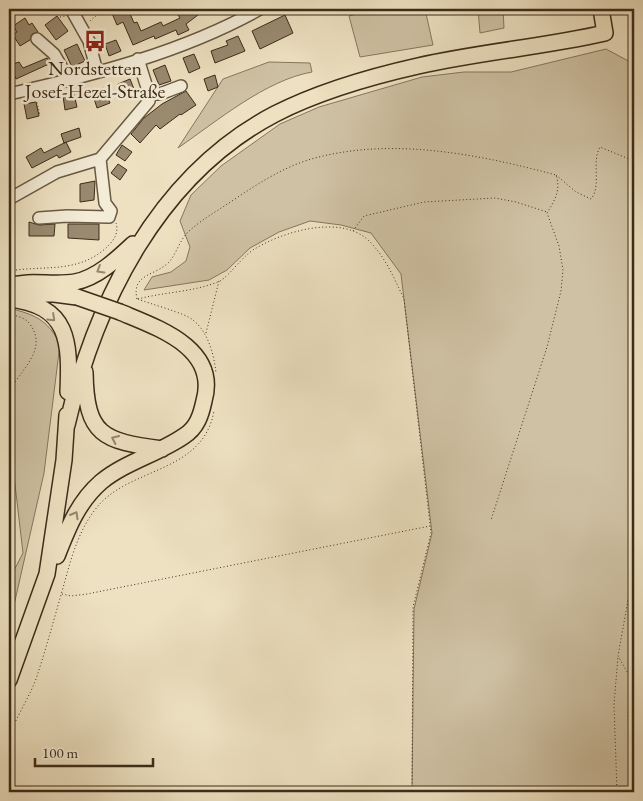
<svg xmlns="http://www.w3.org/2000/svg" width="643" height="801" font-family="'EB Garamond',serif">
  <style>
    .green { fill: #cfc2a4; stroke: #86775e }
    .building { fill: #998a70; stroke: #3e2c19 }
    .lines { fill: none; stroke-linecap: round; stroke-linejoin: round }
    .minor-casing { stroke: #6a5943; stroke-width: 14 }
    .major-casing { stroke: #3e2c19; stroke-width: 18 }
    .path { stroke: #3e2c19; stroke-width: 1; stroke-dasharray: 1 2.5; stroke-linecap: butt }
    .minor { stroke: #f3ecd7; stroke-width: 11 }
    .major { stroke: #ede1c1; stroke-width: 15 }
    .major-bridge-casing { stroke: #3e2c19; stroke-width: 18; stroke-linecap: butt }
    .major-bridge { stroke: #ede1c1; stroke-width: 15 }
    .oneway { stroke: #96866d }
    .labels { text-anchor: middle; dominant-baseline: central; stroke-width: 5; stroke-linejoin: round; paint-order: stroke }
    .poi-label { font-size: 20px; fill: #3e2c19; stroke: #f3ecd7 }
  </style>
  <rect width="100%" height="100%" fill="#ede1c1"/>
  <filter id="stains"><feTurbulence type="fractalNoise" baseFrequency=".004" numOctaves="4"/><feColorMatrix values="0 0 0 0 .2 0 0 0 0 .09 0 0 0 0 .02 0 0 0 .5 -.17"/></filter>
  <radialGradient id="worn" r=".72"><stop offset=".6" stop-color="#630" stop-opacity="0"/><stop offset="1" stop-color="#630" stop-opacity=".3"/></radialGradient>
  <path class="green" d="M374,9H425L433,45L360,57L349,16Z
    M478,9H503L504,28L480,33Z
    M606,49L634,64V792H412L414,609L432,533L401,274L371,233L341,225L310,221L279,232L250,248L227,270L209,280L144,290L152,277L171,272L186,261L190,247L180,221L191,195L221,166L280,124L319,107L422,77L464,72H511Z
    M269,62L310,63L312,72C266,80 217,121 178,148L223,79Z
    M9,308C35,315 47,319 60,344L44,473L9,627V580L23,553L9,433Z"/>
  <path class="building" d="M116,9H128L134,23L137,22L141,31L161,22L163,26L180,18L174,9H206L186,24L189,30L178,35L176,30L155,39L154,36L133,45L123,22L117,25L111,11Z
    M285,15L293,33L260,49L252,31Z
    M57,16L68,31L56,40L45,25Z
    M25,18L29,25L32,23L38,32L32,34L30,40L20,46L13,35L17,32L13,26Z
    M238,36L245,51L215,63L211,51L228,45L226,41Z
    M116,40L121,51L109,56L105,44Z
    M77,44L85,61L72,67L64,50Z
    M194,54L200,68L189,73L183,58Z
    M47,58L51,63L16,79L10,65L19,62L23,68Z
    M165,65L171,81L159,85L153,70Z
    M215,75L218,87L208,91L204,79Z
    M130,79L136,94L123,99L118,84Z
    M104,88L110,103L97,108L92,92Z
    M186,91L196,105L181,115L180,114L160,129L156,125L140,143L131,134L144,118L162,104Z
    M74,94L77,107L65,110L63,96Z
    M36,102L39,116L27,119L24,104Z
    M79,128L81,137L64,143L61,134Z
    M66,142L71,152L59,158L57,155L32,168L26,157L41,148L44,153Z
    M122,145L132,152L125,161L116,155Z
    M118,164L127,170L120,180L111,173Z
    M95,181L94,200L80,202V184Z
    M29,222L39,225L55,224L54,236H29Z
    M68,224H99V240L68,238Z"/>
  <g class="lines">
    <g class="minor-casing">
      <path id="minor" d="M71,9L89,41L97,72
        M37,39L54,54L69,80
        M9,94C94,75 183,52 260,9
        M149,94H160L181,86
        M9,199L57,172L100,159L149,101V94L138,59
        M39,218L67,216L109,217L111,211L105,203L100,159"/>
    </g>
    <g class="major-casing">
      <path id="major" d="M9,286C31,279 52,286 75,282C97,278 117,259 133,244
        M13,294H54L77,297
        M9,299C70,305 70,343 68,392
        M85,372C86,436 103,441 162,449
        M67,425C95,303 158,175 275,114C320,91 369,77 418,66C480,52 543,47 605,33L601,9
        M57,556C68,528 78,502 101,482C125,462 158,454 184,436C197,428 201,415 204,401C219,348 158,328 120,312
        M9,680L47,574L64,460L67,415"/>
    </g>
    <path class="path" d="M60,17L65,16
      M90,21L104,9
      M36,99L40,115
      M556,175L576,192L591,199C602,185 591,163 600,147L634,161
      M353,231L364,216L424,202L495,198L516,202L547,212
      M9,271C44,265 78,274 107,247C114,240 119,233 116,223
      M137,299C131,273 157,276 170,261C177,252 180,240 188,232C201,220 217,211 232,201C256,185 280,169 308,160C388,136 478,154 556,175C561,190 555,200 547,213L559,246L563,270L561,291L547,347L491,520
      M138,299C164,292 195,292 220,281C229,276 242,257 253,250C281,232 340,214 368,240C385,256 394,278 404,299L431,533L413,607L412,792
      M138,299C150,304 185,313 193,320C208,332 214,354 216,373
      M9,315C16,315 25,318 29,323C49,348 22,369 9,391
      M206,333L219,281
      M634,566L618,656L634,684
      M62,594L71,596L87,594L430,526
      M634,685C626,705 626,725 634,745
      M9,737C16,717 28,700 36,679C46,649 54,619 63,588C71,559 78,530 98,506C131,467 203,473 214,411
      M492,788V792
      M617,792L614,705L618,656"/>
    <use href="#minor" class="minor"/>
    <use href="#major" class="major"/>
    <g class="major-bridge-casing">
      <path id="major-bridge" d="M77,297L120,312"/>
    </g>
    <use href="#major-bridge" class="major-bridge"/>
  </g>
  <defs><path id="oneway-chevron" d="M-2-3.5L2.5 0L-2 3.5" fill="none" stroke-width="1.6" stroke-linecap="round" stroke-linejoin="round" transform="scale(1.25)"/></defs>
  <g class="oneway">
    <use href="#oneway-chevron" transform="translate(100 270) rotate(149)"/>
    <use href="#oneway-chevron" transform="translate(52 318) rotate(43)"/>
    <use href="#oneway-chevron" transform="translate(115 439) rotate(-155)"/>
    <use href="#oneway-chevron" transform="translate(75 515) rotate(-60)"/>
  </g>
  <defs>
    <g id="bus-bare" transform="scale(1.725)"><path d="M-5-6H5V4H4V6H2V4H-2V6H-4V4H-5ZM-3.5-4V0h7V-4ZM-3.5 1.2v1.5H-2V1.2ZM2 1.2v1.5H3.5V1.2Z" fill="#8f2418" stroke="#f3ecd7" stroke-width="2.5" paint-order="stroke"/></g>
  </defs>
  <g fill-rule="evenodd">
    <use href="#bus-bare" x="95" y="41"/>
  </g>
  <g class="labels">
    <g class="poi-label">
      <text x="95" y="68">Nordstetten<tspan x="95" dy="23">Josef-Hezel-Straße</tspan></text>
    </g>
  </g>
  <rect width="643" height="801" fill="none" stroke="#ede1c1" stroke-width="30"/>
  <rect x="10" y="10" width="623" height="781" fill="none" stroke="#3e2c19" stroke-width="2.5"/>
  <rect x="15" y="15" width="613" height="771" fill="none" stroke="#3e2c19"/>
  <path d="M35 758v8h118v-8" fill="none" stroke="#3e2c19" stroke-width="2.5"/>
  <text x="42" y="758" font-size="15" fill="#3e2c19" stroke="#f3ecd7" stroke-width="4" paint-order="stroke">100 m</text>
  <rect width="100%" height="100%" filter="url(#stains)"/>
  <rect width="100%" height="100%" fill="url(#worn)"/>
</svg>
